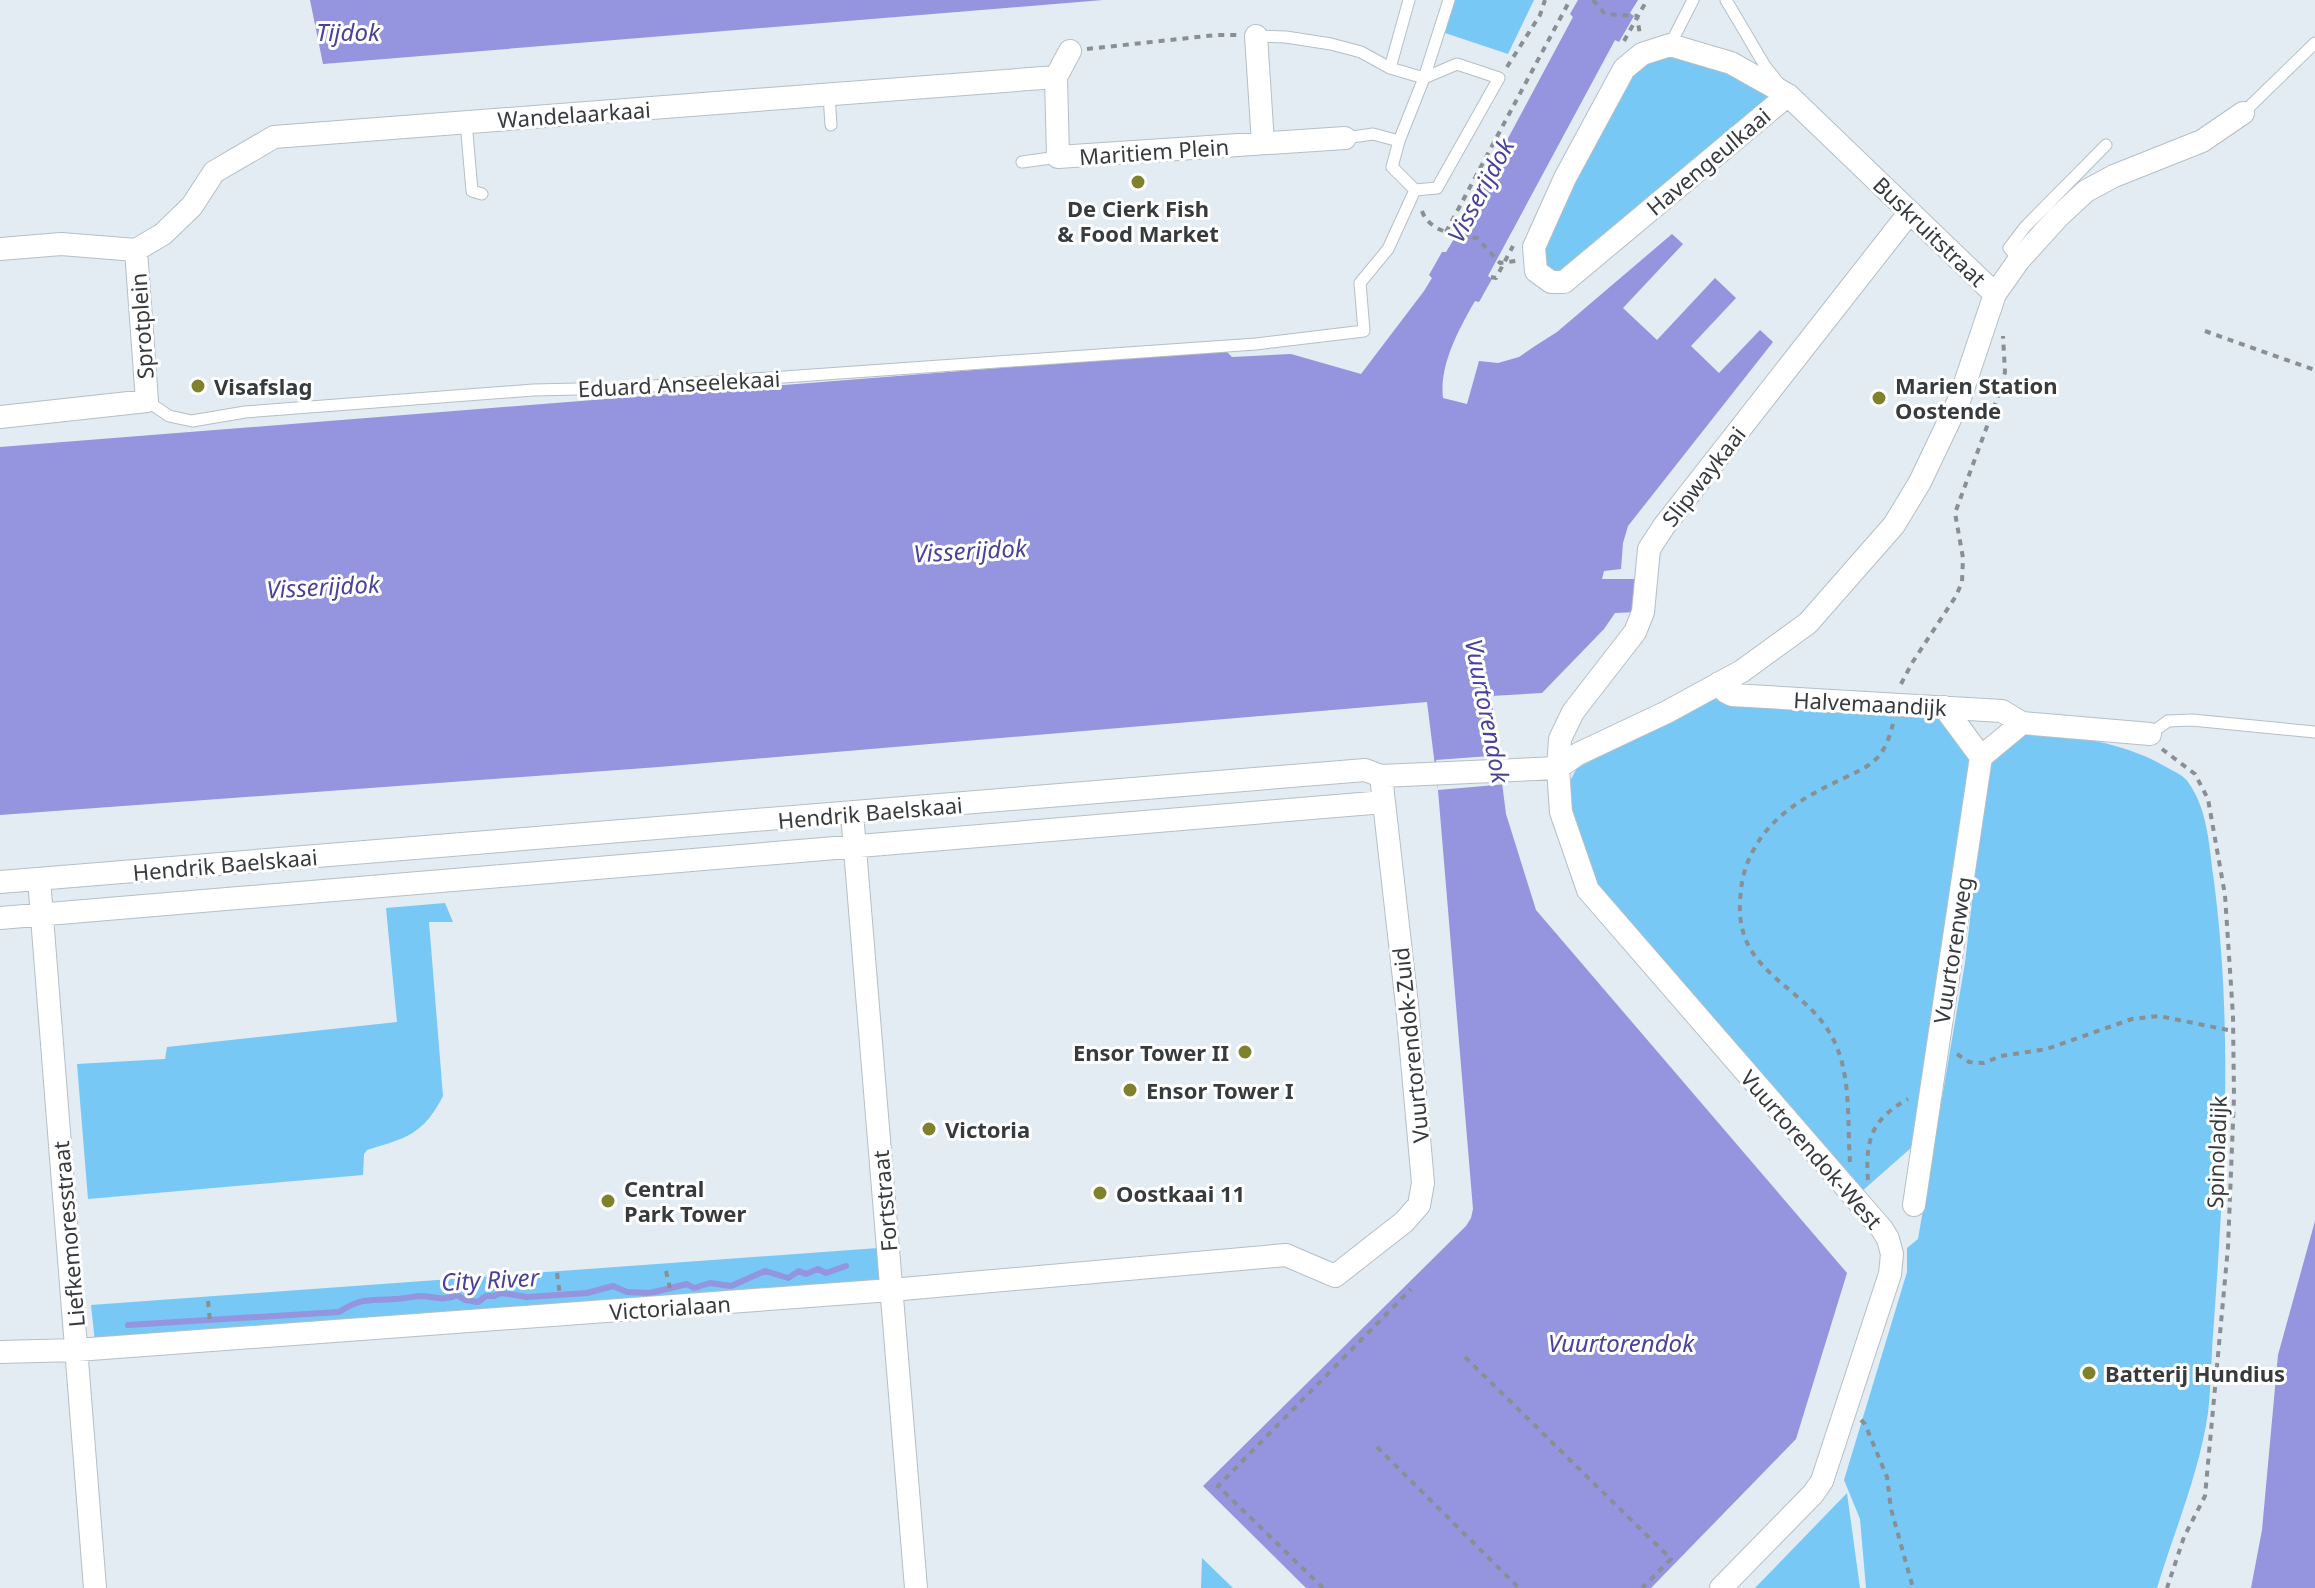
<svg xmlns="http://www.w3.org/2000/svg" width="2315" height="1588" font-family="'Noto Sans',sans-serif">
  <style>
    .green { fill: #77c8f5 }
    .water { fill: #9494df }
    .pier { fill: #e2ecf2 }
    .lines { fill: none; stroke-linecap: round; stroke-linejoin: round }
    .stream { stroke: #9494df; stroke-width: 6 }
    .lane-casing { stroke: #b5bfc5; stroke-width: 13 }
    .street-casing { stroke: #b5bfc5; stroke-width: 24 }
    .path { stroke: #898f93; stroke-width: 4; stroke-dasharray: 6 6; stroke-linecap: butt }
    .lane { stroke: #fff; stroke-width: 11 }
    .street { stroke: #fff; stroke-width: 22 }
    .poi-dot { fill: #7e822d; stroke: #fff; stroke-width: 3 }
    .labels { text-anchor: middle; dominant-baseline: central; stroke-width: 6; stroke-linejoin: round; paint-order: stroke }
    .street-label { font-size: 22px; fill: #373b3d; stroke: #fff }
    .poi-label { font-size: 22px; font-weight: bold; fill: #373b3d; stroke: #fff; text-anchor: start }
    .water-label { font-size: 24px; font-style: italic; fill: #4a419b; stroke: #fff }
  </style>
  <rect width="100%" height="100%" fill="#e2ecf2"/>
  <path class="green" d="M1455,0H1534L1508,54L1445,33Z
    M1682,54L1776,94L1554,277L1545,270V231L1631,73L1659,56Z
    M1715,699L1733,703L1941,714L1971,755L1912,1147L1861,1192L1595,883L1570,804V781L1577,768Z
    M2022,735C2074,735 2123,742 2168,768C2175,772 2183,775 2188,782C2207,808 2209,843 2213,874C2234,1027 2224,1182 2213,1335C2211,1361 2211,1388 2208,1413C2199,1474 2175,1529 2157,1588H1866L1860,1519L1844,1480L1907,1272V1248L1918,1239L1965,963L1987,770L2002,745Z
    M445,903L453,922H429L443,1096C423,1135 406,1138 367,1150L364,1154L363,1175L88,1199L77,1064L165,1059L167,1047L397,1022L386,908Z
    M878,1248L882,1285L95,1342L91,1305Z
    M1847,1493L1860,1588H1755Z
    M1202,1558L1233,1588H1201Z"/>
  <path class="water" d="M310,0H1103L323,64Z
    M1578,0H1638L1630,13L1634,16L1619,42L1615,40L1488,276L1492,279L1479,302L1475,301C1459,329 1439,365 1443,398L1467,404L1479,361L1498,363L1519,357L1535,346L1557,332L1672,234L1683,244L1623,308L1657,340L1715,278L1736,298L1691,346L1719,373L1760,330L1773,342L1628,526L1623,543L1621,569L1604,571L1602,579H1640L1637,612L1615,613L1604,629L1542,693L1491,696L1506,814L1536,910L1847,1273L1796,1439L1651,1588H1306L1203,1486L1466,1226L1471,1218L1473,1209L1438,790L1427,702L659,767L0,815V447L1225,350L1232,357L1291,354L1361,374L1424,291L1432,278L1429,275L1442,252H1446L1454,239L1573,17L1570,14Z
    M2315,1221V1588H2251L2262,1530L2278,1355Z"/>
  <path class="pier" d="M1503,755L1507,784L1438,790L1436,760Z"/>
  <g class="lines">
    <path class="stream" d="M128,1325L339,1312C363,1297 368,1301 394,1299C402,1299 411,1297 419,1296C434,1296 443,1302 457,1295L465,1300L478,1302L486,1296H494L501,1293L527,1297L587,1293L613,1286L627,1292L650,1293L687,1284L694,1288L710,1283L731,1286L765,1271L788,1278L799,1271L806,1274L818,1269L826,1273L846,1266"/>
    <g class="lane-casing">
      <path id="lane" d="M1726,0L1765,66L1780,85
        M1256,36L1286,37L1331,44L1361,52L1390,68L1424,78L1449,0
        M1670,45L1693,0
        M1457,64L1499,78L1437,188L1415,190L1392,167L1399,141L1424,78Z
        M1390,68L1409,0
        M829,95L831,125
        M2243,113L2315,43
        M466,122L472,191L482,194
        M1345,138L1373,134L1399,141
        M1022,162L1058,157
        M2019,260L2009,248L2025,227L2106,145
        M147,401L169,416L192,421L245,412L533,390L624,388L1256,344L1364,331L1360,283L1388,249L1415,190
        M2150,734L2168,721L2192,720L2315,732"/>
    </g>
    <g class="street-casing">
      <path id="street" d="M1256,36L1263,143
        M1070,51L1056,77L1058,157L1345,138
        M1788,95L1564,282H1551L1536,271L1534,247L1565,178L1624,69L1642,54L1670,45L1731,63L1788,95L1995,294
        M0,249L61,244L136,250
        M136,250L163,234L192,206L214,172L274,137L1056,77
        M0,417L147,401L136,250
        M1719,683L1726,692L1732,695L2002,711L2022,723L2150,734
        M1981,757L2022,723
        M852,813L916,1588
        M39,879L95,1588
        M0,882L1365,770L1381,776L1558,768L1578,754L1667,712L1742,671L1808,623L1894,525L1920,482L1960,398L1995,294L2019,260L2058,217L2086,191L2114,176L2202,141L2243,113
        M0,918L1384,802
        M1914,1205L1981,757L1944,707
        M0,1352L77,1350L891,1290L1286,1255L1335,1276L1404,1222L1419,1205L1423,1183L1407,1005L1381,776
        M1721,1588L1813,1494L1822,1481L1890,1274L1892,1254L1888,1239L1882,1229L1588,890L1561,812L1558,768L1560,739L1573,712L1635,632L1643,612L1649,549L1664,526L1910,212"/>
    </g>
    <path class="path" d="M1593,0L1605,14L1637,16L1640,35
      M1624,41L1647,0
      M1087,49L1216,35H1238
      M1507,67L1540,15L1545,0
      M1422,211C1429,232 1458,236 1477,238L1500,263L1516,261
      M1446,232L1570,0
      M1491,277L1496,278L1513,246
      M2205,331L2315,370
      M1901,684L1912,663L1956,596L1962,582L1963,558L1955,513L2000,391L2005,372L2003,336
      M2162,749L2195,774L2208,799L2225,895L2233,1016L2234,1097L2228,1247L2205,1496L2184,1537L2167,1588
      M1957,1054L1969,1062L1984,1063L2001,1056L2047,1049L2132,1019L2159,1016L2233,1031
      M1850,1162C1847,1122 1852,1073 1832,1037C1804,984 1736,974 1740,902C1741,882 1744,867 1754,849C1773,814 1808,795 1842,779C1856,772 1868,768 1878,757C1886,748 1890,735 1893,724
      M1868,1180C1865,1139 1872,1119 1908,1099
      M666,1271L670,1288
      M557,1273L560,1296
      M208,1301L210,1322
      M1465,1357L1671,1559L1642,1588
      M1861,1420L1865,1424L1887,1477L1891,1509L1913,1588
      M1377,1447L1519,1588
      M1323,1588L1218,1486L1411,1289"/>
    <use href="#lane" class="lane"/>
    <use href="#street" class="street"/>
  </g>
  <g class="poi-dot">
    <circle cx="1138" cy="182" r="8"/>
    <circle cx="198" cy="386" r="8"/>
    <circle cx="1879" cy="398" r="8"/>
    <circle cx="1245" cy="1052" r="8"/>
    <circle cx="1130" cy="1090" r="8"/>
    <circle cx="929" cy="1129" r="8"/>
    <circle cx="1100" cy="1193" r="8"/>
    <circle cx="608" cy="1201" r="8"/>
    <circle cx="2089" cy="1373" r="8"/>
  </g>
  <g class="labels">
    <g class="street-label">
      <text transform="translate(574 114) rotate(-4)">Wandelaarkaai</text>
      <text transform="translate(1154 151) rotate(-4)">Maritiem Plein</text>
      <text transform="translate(1708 161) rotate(-40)">Havengeulkaai</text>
      <text transform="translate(1930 231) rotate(44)">Buskruitstraat</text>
      <text transform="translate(141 326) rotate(-94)">Sprotplein</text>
      <text transform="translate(679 383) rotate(-3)">Eduard Anseelekaai</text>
      <text transform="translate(1703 476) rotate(-52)">Slipwaykaai</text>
      <text transform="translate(1870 703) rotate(3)">Halvemaandijk</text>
      <text transform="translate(870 812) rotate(-5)">Hendrik Baelskaai</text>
      <text transform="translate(225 864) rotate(-5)">Hendrik Baelskaai</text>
      <text transform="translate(1952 950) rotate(-81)">Vuurtorenweg</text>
      <text transform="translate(1410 1045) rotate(-96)">Vuurtorendok-Zuid</text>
      <text transform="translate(1812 1149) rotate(49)">Vuurtorendok-West</text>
      <text transform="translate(2216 1152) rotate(-88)">Spinoladijk</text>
      <text transform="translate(884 1201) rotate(-95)">Fortstraat</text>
      <text transform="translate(68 1234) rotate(-95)">Liefkemoresstraat</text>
      <text transform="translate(670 1307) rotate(-4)">Victorialaan</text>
    </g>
    <g class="poi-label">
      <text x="1138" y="208" text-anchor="middle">De Cierk Fish<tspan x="1138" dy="25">&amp; Food Market</tspan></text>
      <text x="1895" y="385">Marien Station<tspan x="1895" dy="25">Oostende</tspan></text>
      <text x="214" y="386">Visafslag</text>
      <text x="1229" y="1052" text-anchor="end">Ensor Tower II</text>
      <text x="1146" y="1090">Ensor Tower I</text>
      <text x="945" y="1129">Victoria</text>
      <text x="624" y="1188">Central<tspan x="624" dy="25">Park Tower</tspan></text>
      <text x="1116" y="1193">Oostkaai 11</text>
      <text x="2105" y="1373">Batterij Hundius</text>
    </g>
    <g class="water-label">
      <text x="348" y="31">Tijdok</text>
      <text transform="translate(1480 190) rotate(-62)">Visserijdok</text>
      <text transform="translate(970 550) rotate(-3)">Visserijdok</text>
      <text transform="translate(323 586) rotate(-3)">Visserijdok</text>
      <text transform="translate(1488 711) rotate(79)">Vuurtorendok</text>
      <text transform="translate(490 1279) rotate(-3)">City River</text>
      <text x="1621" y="1342">Vuurtorendok</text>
    </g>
  </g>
</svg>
